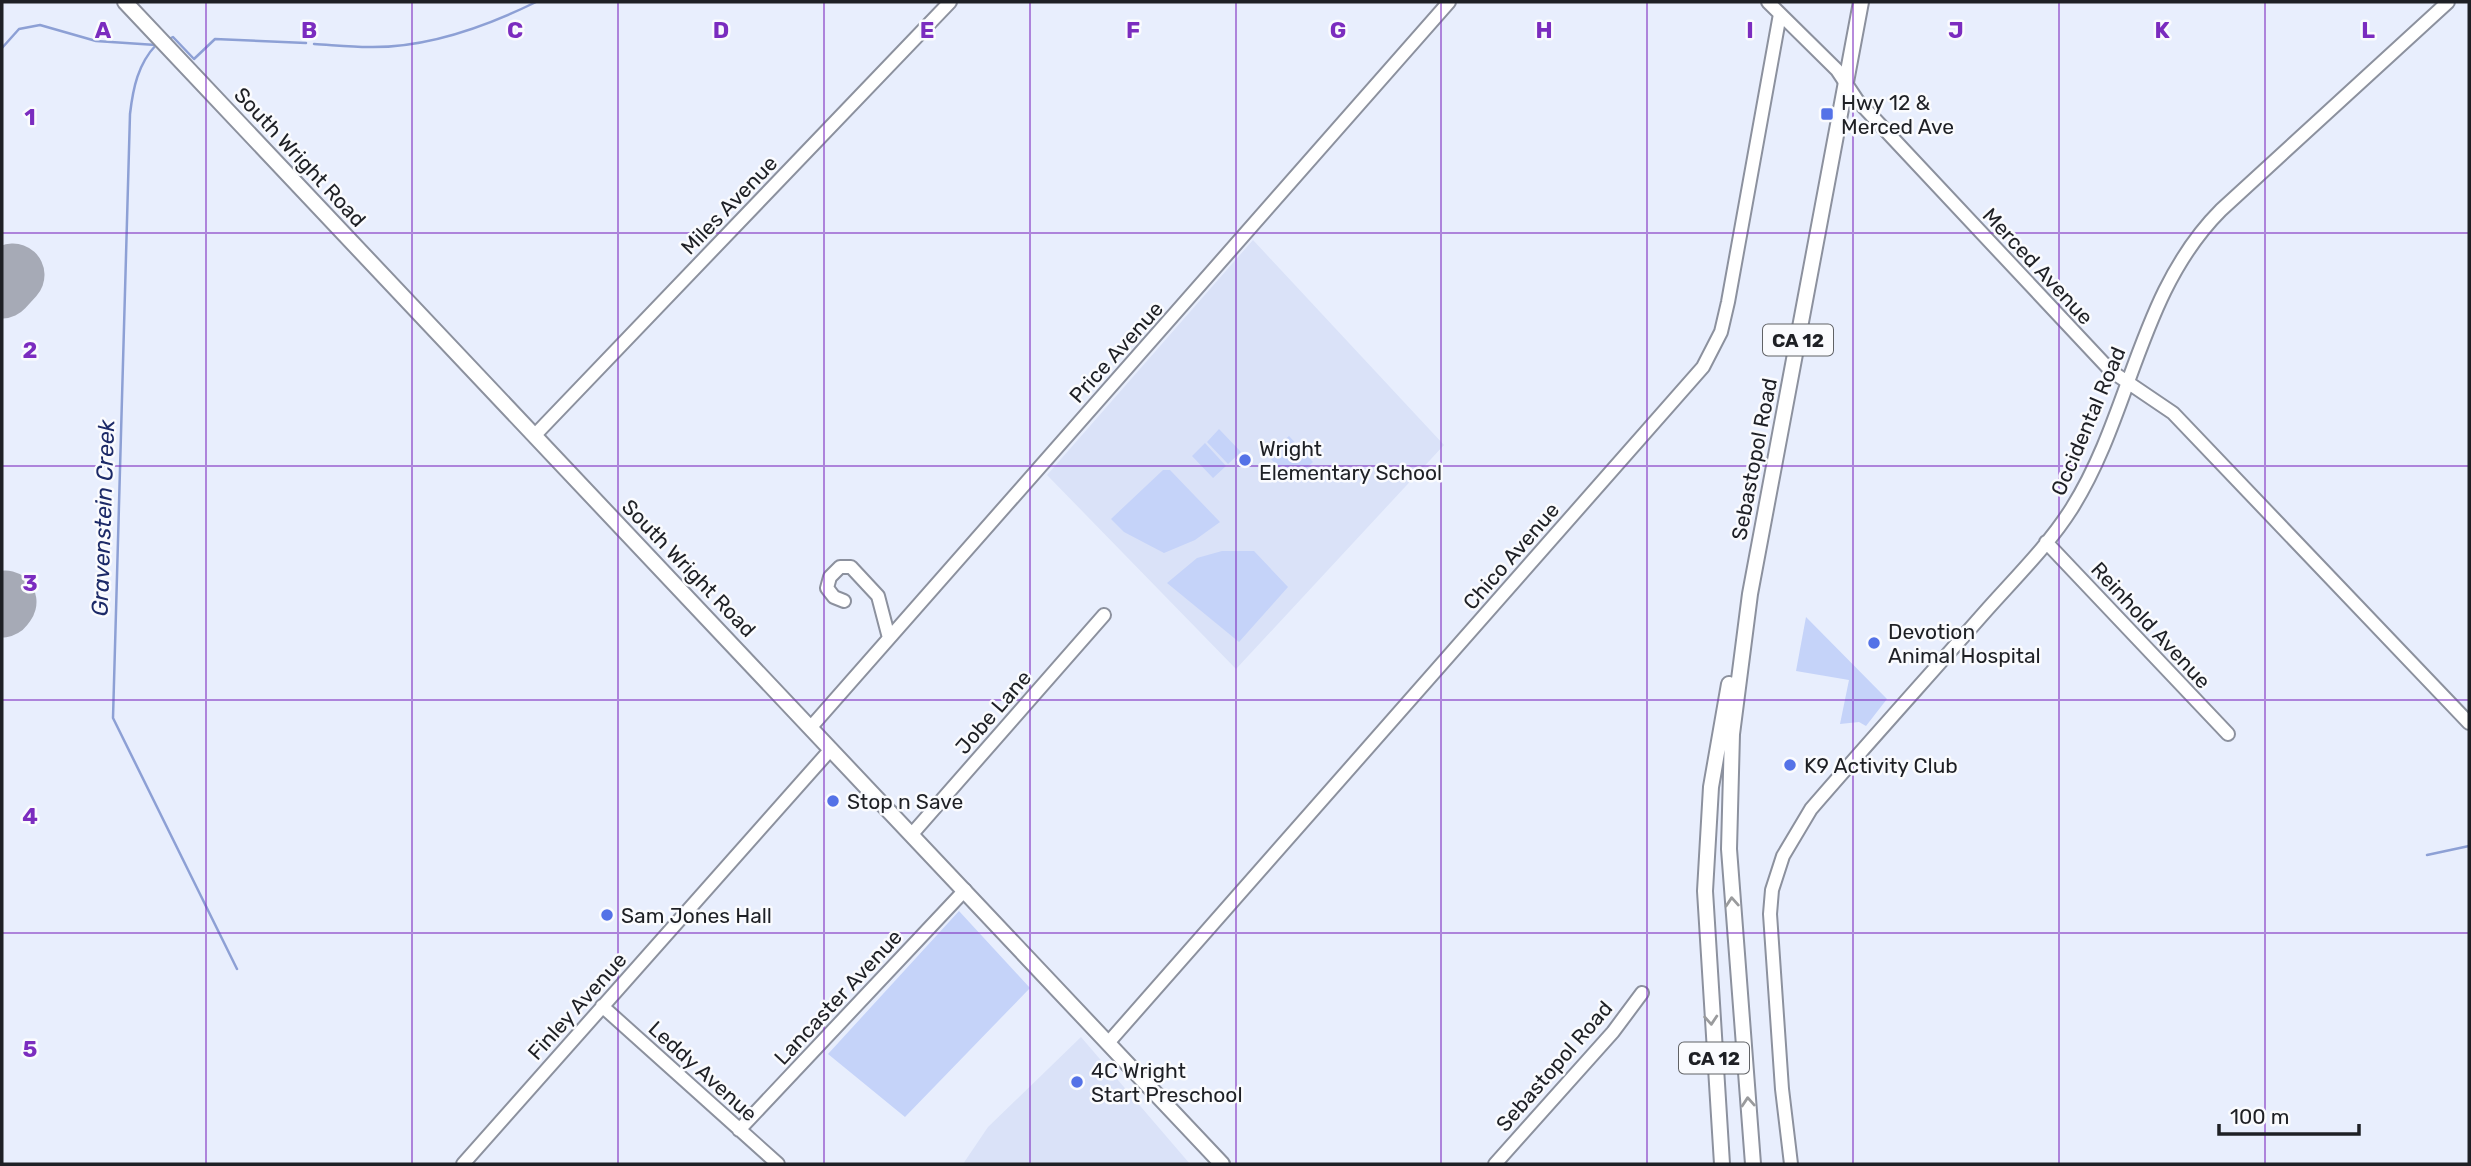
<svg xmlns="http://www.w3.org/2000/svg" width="2471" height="1166" font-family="Rubik,sans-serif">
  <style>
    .built { fill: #dae2f8 }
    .green { fill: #c5d3f9 }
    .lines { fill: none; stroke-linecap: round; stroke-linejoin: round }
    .stream { stroke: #8da0d5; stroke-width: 2.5 }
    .taxiway { stroke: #a6aab6; stroke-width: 24 }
    .runway { stroke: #a6aab6; stroke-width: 63 }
    .minor-casing { stroke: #8c919e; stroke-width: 16 }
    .major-casing { stroke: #8c919e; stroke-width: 18 }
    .minor { stroke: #fff; stroke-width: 12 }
    .major { stroke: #fff; stroke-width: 14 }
    .oneway { stroke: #9a9b9d }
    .grid { fill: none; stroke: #7b2cbf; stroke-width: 2; stroke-opacity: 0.55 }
    .poi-dot { fill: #5472e7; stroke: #fafbfe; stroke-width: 2.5 }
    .labels { text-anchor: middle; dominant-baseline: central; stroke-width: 5; stroke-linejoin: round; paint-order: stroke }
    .shield { fill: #fafbfe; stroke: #606266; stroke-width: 2 }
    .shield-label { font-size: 19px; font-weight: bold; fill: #1e2025 }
    .poi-label { font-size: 21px; fill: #1e2025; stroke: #fafbfe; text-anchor: start }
    .street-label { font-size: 21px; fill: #1e2025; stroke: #fafbfe }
    .water-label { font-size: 23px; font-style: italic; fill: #1c2a68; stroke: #fafbfe }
    .grid-label { font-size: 23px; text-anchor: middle; font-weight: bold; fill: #7b2cbf; stroke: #fafbfe; stroke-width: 5; stroke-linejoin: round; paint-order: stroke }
  </style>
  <rect width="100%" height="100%" fill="#e8eefd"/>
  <path class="built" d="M1253,240L1444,445L1236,669L1047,475Z
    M1081,1037L1190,1164H963L988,1127Z"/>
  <path class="green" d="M1219,429L1241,452L1228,464L1207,442Z
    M1289,436L1313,462L1292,481L1267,455Z
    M1205,443L1226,466L1213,478L1192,456Z
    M1163,470H1170L1220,522L1195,540L1164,553L1124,532L1111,519Z
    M1222,551H1254L1288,587L1239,642L1167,583L1197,558Z
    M1806,617L1887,699L1866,726L1859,722L1840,724L1849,680L1796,671Z
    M959,911L1030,988L905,1117L828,1054Z"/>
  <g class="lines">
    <path class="stream" d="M171,38L173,37L194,59L215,39L306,43
      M314,44C332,45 351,47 369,47C426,48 485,27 536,2
      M156,45C138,64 133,88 130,114L113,718L237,969
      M2,48L19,29L40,25L96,41L156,45
      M2427,855L2469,846"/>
    <path class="taxiway" d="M2,599L5,602"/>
    <path class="runway" d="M2,287L13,275
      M2,606L5,602"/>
    <g class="minor-casing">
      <path id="minor" d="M1768,2L1837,70L1857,100L2111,371L2173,413L2469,723
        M535,435L950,2
        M2046,542L2228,734
        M844,601L834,597L827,588L830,577L840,567H851L878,596L889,638
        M811,727L1449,2
        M912,834L1104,615
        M602,1006L778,1164
        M1108,1043L1703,367L1721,332L1728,302L1780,14
        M739,1130L965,890
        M463,1164L831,749
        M1495,1164L1613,1032L1642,993
        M1791,1164L1782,1089L1770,914L1772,890L1783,856L1811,809C1868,743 1926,679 1984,613C2014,579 2048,546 2072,508C2132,412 2139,292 2221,210L2448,2"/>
    </g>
    <g class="major-casing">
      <path id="major" d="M125,2L1222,1164
        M1722,1164L1705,891L1711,787L1729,684
        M1753,1164L1729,849L1732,734L1750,594L1861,2"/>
    </g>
    <use href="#minor" class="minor"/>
    <use href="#major" class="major"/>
  </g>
  <defs><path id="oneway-chevron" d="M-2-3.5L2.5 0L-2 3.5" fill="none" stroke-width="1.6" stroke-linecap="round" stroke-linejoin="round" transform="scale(1.75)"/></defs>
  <g class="oneway">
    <use href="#oneway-chevron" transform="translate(1732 902) rotate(-94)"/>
    <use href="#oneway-chevron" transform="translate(1711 1020) rotate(86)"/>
    <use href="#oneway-chevron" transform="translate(1748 1102) rotate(-94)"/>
  </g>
  <path class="grid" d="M206,2V1164M412,2V1164M618,2V1164M824,2V1164M1030,2V1164M1236,2V1164M1441,2V1164M1647,2V1164M1853,2V1164M2059,2V1164M2265,2V1164M2,233H2469M2,466H2469M2,700H2469M2,933H2469"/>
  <g class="poi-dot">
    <rect x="1820" y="107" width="14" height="14" rx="3.5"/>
    <circle cx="1245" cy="460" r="7"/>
    <circle cx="1874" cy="643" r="7"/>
    <circle cx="1790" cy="765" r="7"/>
    <circle cx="833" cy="801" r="7"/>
    <circle cx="607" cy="915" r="7"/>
    <circle cx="1077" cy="1082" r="7"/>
  </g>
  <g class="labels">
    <g class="shield">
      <rect x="1763" y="324.5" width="70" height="31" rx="5"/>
      <rect x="1679" y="1042.5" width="70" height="31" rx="5"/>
    </g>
    <g class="shield-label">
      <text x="1798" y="340">CA 12</text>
      <text x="1714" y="1058">CA 12</text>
    </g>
    <g class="poi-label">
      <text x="1841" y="102">Hwy 12 &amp;<tspan x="1841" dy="24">Merced Ave</tspan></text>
      <text x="1259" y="448">Wright<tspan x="1259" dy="24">Elementary School</tspan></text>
      <text x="1888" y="631">Devotion<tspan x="1888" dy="24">Animal Hospital</tspan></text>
      <text x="1804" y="765">K9 Activity Club</text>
      <text x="847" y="801">Stop n Save</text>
      <text x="621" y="915">Sam Jones Hall</text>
      <text x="1091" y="1070">4C Wright<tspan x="1091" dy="24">Start Preschool</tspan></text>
    </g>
    <g class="street-label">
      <text transform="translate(300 157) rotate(47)">South Wright Road</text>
      <text transform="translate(729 205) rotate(-46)">Miles Avenue</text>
      <text transform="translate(2038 266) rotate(47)">Merced Avenue</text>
      <text transform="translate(1116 352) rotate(-48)">Price Avenue</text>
      <text transform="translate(2088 421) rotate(-67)">Occidental Road</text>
      <text transform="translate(1754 459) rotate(-79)">Sebastopol Road</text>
      <text transform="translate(1511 556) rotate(-49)">Chico Avenue</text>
      <text transform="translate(689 568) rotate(46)">South Wright Road</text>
      <text transform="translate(2151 625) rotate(47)">Reinhold Avenue</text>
      <text transform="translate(993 712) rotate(-49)">Jobe Lane</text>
      <text transform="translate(838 997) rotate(-47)">Lancaster Avenue</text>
      <text transform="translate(577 1006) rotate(-48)">Finley Avenue</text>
      <text transform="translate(1554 1066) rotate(-49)">Sebastopol Road</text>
      <text transform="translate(703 1071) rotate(42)">Leddy Avenue</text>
    </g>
    <g class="water-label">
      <text transform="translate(103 518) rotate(-88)">Gravenstein Creek</text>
    </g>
  </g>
  <g class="grid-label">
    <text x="103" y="38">A</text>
    <text x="309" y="38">B</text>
    <text x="515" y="38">C</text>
    <text x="721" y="38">D</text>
    <text x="927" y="38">E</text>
    <text x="1133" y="38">F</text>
    <text x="1338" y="38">G</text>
    <text x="1544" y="38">H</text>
    <text x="1750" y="38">I</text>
    <text x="1956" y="38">J</text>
    <text x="2162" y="38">K</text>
    <text x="2368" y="38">L</text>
    <text x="30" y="125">1</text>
    <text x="30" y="358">2</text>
    <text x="30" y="591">3</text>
    <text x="30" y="824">4</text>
    <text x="30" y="1057">5</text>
  </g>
  <rect width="2471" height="1166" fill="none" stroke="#1e2025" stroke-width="7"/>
  <path d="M2219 1124v10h140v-10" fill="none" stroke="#1e2025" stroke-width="3.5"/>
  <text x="2230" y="1124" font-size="21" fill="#1e2025" stroke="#fafbfe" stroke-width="5" paint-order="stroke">100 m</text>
</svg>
